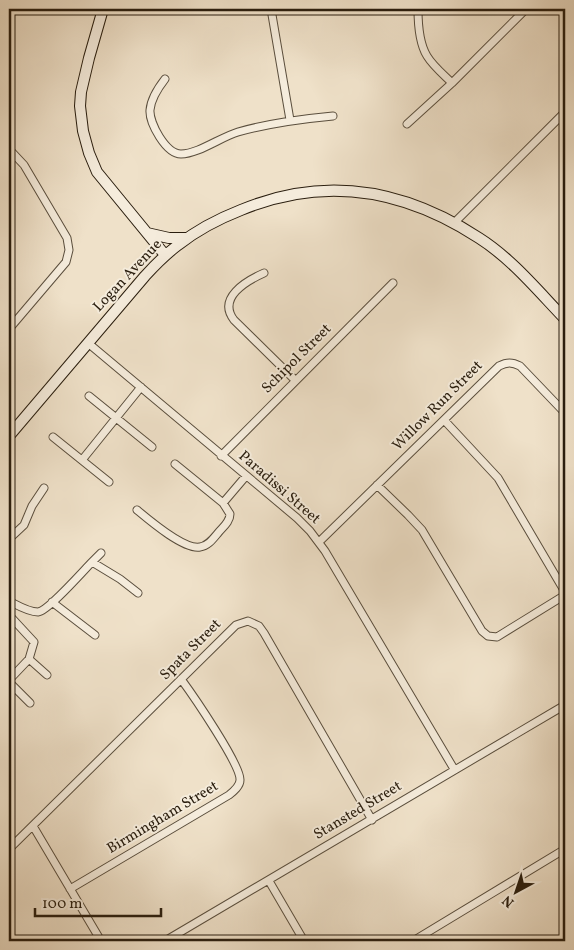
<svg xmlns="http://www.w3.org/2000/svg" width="574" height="950" font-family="Vollkorn,serif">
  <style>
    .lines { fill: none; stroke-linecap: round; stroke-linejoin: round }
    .street-casing { stroke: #5a4e3d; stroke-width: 9 }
    .secondary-casing { stroke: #291d0e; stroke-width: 12 }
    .street { stroke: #f5ecdc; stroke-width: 7 }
    .secondary { stroke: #f5ecdc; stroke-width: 10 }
    .labels { text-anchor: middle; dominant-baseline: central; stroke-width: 4; stroke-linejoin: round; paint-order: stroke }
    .street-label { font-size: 15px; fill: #291d0e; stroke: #f5ecdc }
  </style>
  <rect width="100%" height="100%" fill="#efe1c9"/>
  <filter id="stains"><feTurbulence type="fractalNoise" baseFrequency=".004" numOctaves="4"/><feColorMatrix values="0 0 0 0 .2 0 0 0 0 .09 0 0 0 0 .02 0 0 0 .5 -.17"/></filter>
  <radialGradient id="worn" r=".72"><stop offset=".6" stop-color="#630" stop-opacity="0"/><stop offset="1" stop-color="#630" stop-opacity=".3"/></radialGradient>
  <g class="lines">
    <g class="street-casing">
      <path id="street" d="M271,9L290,120
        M418,9C418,23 419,43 427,56C433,66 444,75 452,83
        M165,79C158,88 151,98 150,110C149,123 166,154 181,154C198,154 221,137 238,132C270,123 301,119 333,116
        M407,124L452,83L526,9
        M9,149L24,165L67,238L69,250L66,262L9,329
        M454,223L565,112
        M264,273C246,281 217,298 234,320L295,380
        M88,343L297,518L310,531L325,551L454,769
        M89,396L152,447
        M444,420L498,478L565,592
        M53,437L109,482
        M221,456L393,283
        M82,460L141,387
        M175,464L223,503
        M377,485L408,515L422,530L482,631L488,636L497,637L565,595
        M137,510C149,520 184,550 200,547C208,546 213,539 218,533C223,527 230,522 230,514L223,503L246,476
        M9,539L24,525L32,506L44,488
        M319,542L499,366C507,362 512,362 520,366L565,413
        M92,562L101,553
        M9,601C17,605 28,612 38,612C48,611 83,571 92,562L120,579L138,593
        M52,602L95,635
        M9,615L34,642L29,659L9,680
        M29,659L47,675
        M9,682L30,703
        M33,826L101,941
        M9,849L236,625L248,621L259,626L264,633L372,820
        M269,881L304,941
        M70,889L229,795C234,791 240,786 240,780C241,765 192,694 181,679
        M165,941L565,705
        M413,941L565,849"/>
    </g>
    <g class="secondary-casing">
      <path id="secondary" d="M103,9L89,58L81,92L80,106L83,131L89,153L97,172L165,255
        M147,233L169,238H187
        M9,436L145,276C155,265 166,254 178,245C197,230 218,219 241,210C325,175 404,189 479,238C512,259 538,291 565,319"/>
    </g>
    <use href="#street" class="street"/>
    <use href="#secondary" class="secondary"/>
  </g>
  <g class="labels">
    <g class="street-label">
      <text transform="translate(128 276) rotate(-47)">Logan Avenue</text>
      <text transform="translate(297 359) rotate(-45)">Schipol Street</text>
      <text transform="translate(438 406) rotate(-45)">Willow Run Street</text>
      <text transform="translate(279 488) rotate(41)">Paradissi Street</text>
      <text transform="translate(191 650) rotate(-45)">Spata Street</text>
      <text transform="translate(358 811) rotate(-31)">Stansted Street</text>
      <text transform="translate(163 818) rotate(-31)">Birmingham Street</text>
    </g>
  </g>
  <rect width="574" height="950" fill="none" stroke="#efe1c9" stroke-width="30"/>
  <rect x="10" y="10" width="554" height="930" fill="none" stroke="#291d0e" stroke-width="2.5"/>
  <rect x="15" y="15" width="544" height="920" fill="none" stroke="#291d0e"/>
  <g transform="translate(516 892) rotate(220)" stroke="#f5ecdc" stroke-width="4" paint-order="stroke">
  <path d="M0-4L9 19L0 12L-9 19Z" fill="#291d0e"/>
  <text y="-8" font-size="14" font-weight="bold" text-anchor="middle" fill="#291d0e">N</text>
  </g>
  <path d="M35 908v8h126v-8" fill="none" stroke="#291d0e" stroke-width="2.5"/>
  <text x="42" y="908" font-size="15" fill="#291d0e" stroke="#f5ecdc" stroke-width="4" paint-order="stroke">100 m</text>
  <rect width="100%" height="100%" filter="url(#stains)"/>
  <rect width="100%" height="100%" fill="url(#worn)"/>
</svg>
